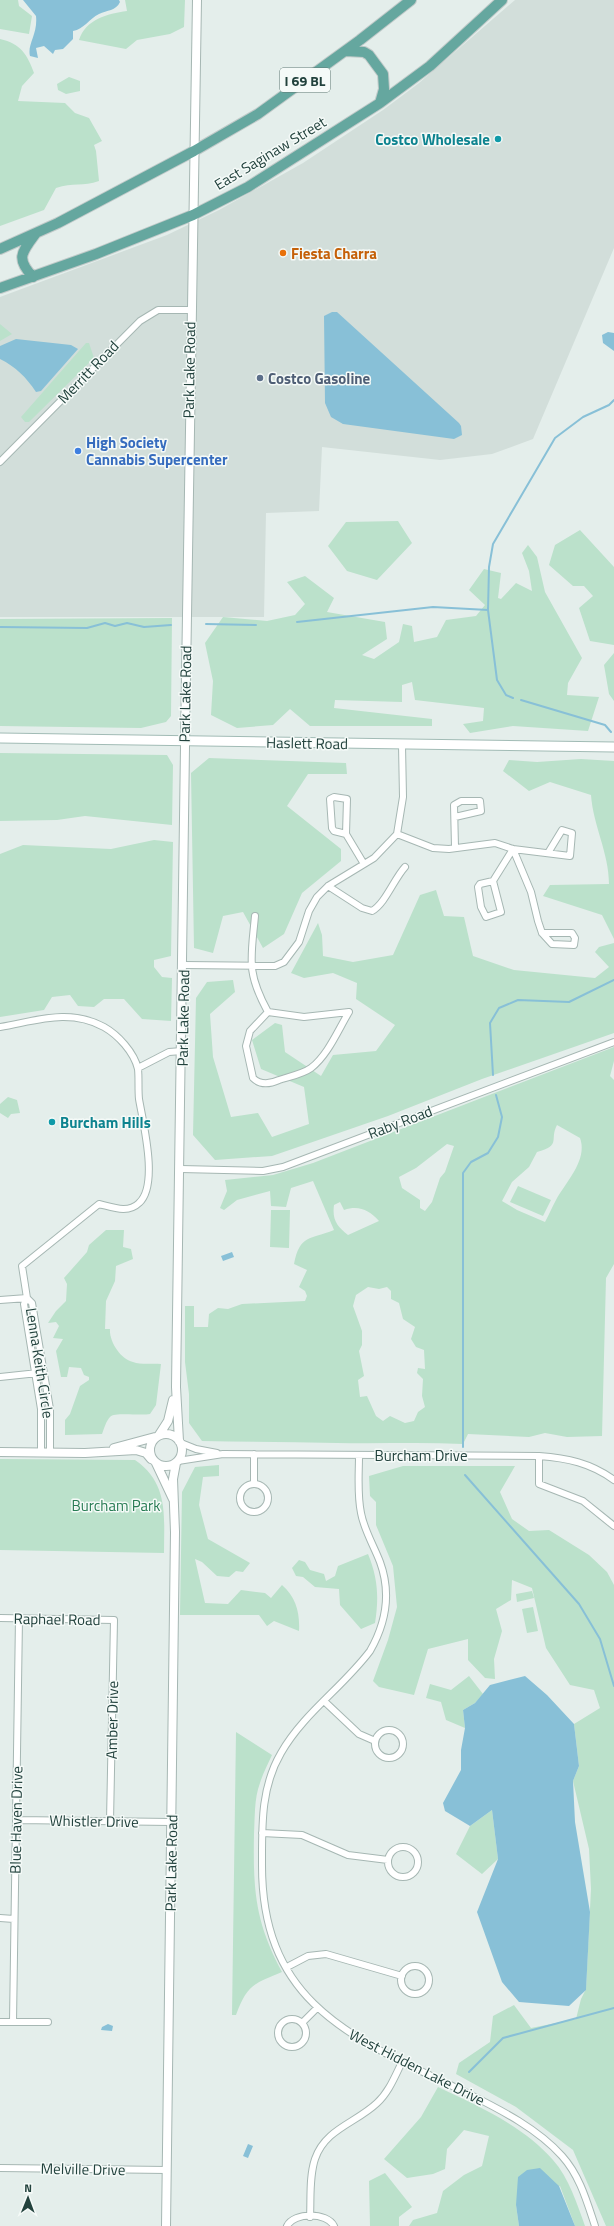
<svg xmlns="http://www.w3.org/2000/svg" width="614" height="2226" font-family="'Titillium Web',sans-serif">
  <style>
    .built { fill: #d2deda }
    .green { fill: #bbe1cb; fill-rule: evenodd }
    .water { fill: #88c0d7 }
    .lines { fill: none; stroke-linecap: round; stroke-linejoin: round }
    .stream { stroke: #88c0d7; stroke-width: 2 }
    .minor-casing { stroke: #a6b7b3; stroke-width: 8 }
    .tertiary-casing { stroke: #a6b7b3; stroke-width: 10 }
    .secondary-casing { stroke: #a1bbb5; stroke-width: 11 }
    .primary-casing { stroke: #c1cac9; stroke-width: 12 }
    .minor { stroke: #fff; stroke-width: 6 }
    .tertiary { stroke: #fff; stroke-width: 8 }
    .secondary { stroke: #fff; stroke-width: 9 }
    .primary { stroke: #65a79f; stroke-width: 10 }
    .culture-dot { fill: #0f9aa8; stroke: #f5faf8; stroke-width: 1.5 }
    .food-dot { fill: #e8710a; stroke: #f5faf8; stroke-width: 1.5 }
    .service-dot { fill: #5c6f8a; stroke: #f5faf8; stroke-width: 1.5 }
    .shop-dot { fill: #3f7fe0; stroke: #f5faf8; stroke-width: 1.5 }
    .labels { text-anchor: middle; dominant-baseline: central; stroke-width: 3; stroke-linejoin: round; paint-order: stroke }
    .shield { fill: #f5faf8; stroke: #617975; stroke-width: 1 }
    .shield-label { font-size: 14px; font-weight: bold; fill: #22423d }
    .culture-label { font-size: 15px; font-weight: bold; fill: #0d838f; stroke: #f5faf8; text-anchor: end }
    .street-label { font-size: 15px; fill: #22423d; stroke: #f5faf8 }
    .food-label { font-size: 15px; font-weight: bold; fill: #c56008; stroke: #f5faf8; text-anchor: start }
    .service-label { font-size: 15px; font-weight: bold; fill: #4e5e75; stroke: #f5faf8; text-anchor: start }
    .shop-label { font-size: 15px; font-weight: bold; fill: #366cbe; stroke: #f5faf8; text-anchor: start }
    .park-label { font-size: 15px; fill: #287c54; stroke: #f5faf8 }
  </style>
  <rect width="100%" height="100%" fill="#e4eeeb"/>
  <path class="built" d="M515,0H614V248L533,439L492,454L440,460L322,447L319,511L266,513L264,617H0V297L167,235L219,210L303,163L383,110L419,83Z"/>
  <path class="green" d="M0,0H18L19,6L32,16L29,34L0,29Z
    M125,0H185L184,27L170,34L137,40L126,49L79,40C86,19 107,14 127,11Z
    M0,39C21,44 27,54 34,73L22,86L18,101L65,103L75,113L89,118L102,141L94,145L96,151L99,181C83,187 73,182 56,188L44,210L0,226Z
    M69,77L80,81V91L66,94L58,90L57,84Z
    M0,324L12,334L0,341Z
    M86,343H89L94,358L29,422H25L21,417Z
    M398,521L412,543L377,580L347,571L328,546L346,522Z
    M580,530L614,567V645L590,641L579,608L593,596L584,586H573L549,565L555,545Z
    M528,545L537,557L545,592L582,658L568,683L567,695L599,697L588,731L513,726L470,733L463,724L483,721L484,708L415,700L412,682L402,685V702L335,700L334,708L432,719V726H310L290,709L273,725L237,728L211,715L213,681L205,643L223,617L267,621L295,615L305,604L287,582L305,576L334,598L327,612L385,622L387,639L362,655L374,659L399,642L403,624L412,626L414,642L437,637L446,620L476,616L485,605L469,590L484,569L501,573L498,598L501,599L516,583L532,591L529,571L522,553Z
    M172,618L171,716L166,722L141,728L0,726V619Z
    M614,653V701L609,694L604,665Z
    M0,753L167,755L173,765L172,825L85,816L57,820L0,821Z
    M209,758L346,763L347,774H308L287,806L341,849V861L302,893L284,934L263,948L243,912L223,916L213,953L194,948L191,773Z
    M581,759L614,761V939L602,915L543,896L550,885L609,884C609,853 593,825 591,795L550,782L529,791L503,771L509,760L537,762Z
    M154,840L173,842L171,956L154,960V967L162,977L172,978L171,1021L142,1019L124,999H104L94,1007L78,1006L70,995L52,997L44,1010L0,1017V854L23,845L111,849Z
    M436,890L444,916L464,917L473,956L514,970L595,978L609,967L595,952L599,947L614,943V1033L482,1079L388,1116L272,1156L215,1160L193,1135L196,998L207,982L233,980L235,992L210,1014L213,1057L231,1117L258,1113L272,1137L309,1124L304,1087L261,1069L252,1040L275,1023L282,1025L285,1052L321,1076L333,1055L376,1051L395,1025L356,999L357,983L333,973L304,978L291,973L318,923L322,935L323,956L353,962L393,955L420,895Z
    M614,1047V1061L610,1076L614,1080V1264L606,1278L602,1436L567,1437L545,1433L529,1437L468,1434L463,1444C421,1442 379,1444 337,1443C292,1442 247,1442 202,1441L189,1423V1394L185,1362V1306H194V1327H208L209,1314L218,1308L228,1309L242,1304L305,1301L307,1296L305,1291L299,1287L307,1270L294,1264C300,1234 310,1240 334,1230L313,1181L291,1188L286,1207L271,1206L270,1191L237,1200L224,1210L220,1208L227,1191L225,1180L273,1175L313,1163ZM557,1125L580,1138C588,1160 566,1182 556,1200C552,1207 549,1215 545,1222L517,1210L502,1201L512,1182L529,1167L537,1152C562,1145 549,1140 557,1125ZM447,1144L454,1146L445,1172L440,1178L432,1202L425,1211L420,1208V1200L402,1188L399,1177L416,1168ZM340,1202L344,1210C359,1205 369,1210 379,1221L348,1235C337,1226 332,1220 334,1205ZM368,1287L379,1289L387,1287L391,1291V1299L399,1303L403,1319L415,1327L411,1339L416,1347L424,1350L425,1369L418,1368L417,1373L423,1379L422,1396L425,1407L418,1412L414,1421L405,1423L390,1416L383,1421L376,1416L367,1396L360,1397L358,1380L364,1376L359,1351L362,1345V1331L353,1306L356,1295Z
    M8,1097L17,1100L20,1113L11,1114L8,1118L0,1113V1104Z
    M518,1186L551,1200L543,1216L510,1202Z
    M271,1210H290L289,1248L270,1247Z
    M106,1230H124L123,1247L131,1249L133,1259L116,1266L115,1281L106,1301L105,1329H110C109,1341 120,1359 133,1362C141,1365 152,1363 161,1364L156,1405L150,1414C141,1416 114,1412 110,1417C106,1421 104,1429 102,1434L65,1435V1420L70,1414L80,1386L89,1380V1377L84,1375L81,1368L69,1367L67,1377H61L56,1351L63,1339L53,1338L59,1326L56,1322L48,1323L56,1311L66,1301L67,1284L64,1278L87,1252L89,1245Z
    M0,1459L135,1460C169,1483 164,1517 164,1553L0,1550Z
    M219,1465V1476L203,1477L199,1505L208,1539L250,1563L243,1572L236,1571L229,1577L217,1576L202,1562L195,1559L205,1603L228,1604L241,1590L265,1593L271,1598L282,1585C296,1597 300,1613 299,1631L274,1621L267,1626L259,1615H180L182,1492L195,1467Z
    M403,1466H515L500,1492L512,1519L529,1531L549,1530L589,1555L607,1572L614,1585V2226H606L573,2150L516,2107L456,2074L459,2063L490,2042L493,2016L514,2005L531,2028L576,2019L581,1999L586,1989L591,1889L589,1849L573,1781L579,1766L574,1724L600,1708L594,1690L570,1685L546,1648L532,1588L512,1580L511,1600L496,1609L502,1631L494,1659L495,1679L485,1678L468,1660V1639L428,1649L414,1695L379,1687L373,1681L388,1640L397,1607L393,1566L376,1525V1502L370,1496L369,1476Z
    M368,1554C378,1578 379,1598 375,1623L361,1629L340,1605L339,1589L315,1587L303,1577L296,1576L292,1568L299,1560L305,1562L310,1570L324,1574L326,1581L335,1576L338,1566Z
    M532,1591L534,1598L517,1602L516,1594Z
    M533,1607L538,1631L527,1633L522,1609Z
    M469,1676L483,1694L475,1703L463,1710L465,1728L446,1720L441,1702L426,1698L430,1684L451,1690Z
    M236,1732L272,1755C268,1764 263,1773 260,1783C254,1799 255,1817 254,1834C253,1890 255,1922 282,1972C253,1984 247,1985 236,2015H232Z
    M492,1810L498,1859L482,1874L456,1854L470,1826Z
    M438,2087C478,2106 524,2126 553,2160C569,2178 577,2204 585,2226H575L560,2186L516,2205L519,2226H409L413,2220L437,2213L443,2191L464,2175L482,2166L489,2136L464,2130L447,2149L445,2169L433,2174L407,2178L384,2159L421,2117Z
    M385,2173L412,2207L399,2217V2226H370L369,2181Z"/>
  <path class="water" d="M23,0H119L120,2C116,11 107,10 99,14C89,19 84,29 73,31V39L63,49L55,50L53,54L44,46L36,48L38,58L30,56C27,44 38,34 36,16Z
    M332,312H337L459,423L461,426L462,435L454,439L343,424L331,417L325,403L324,316Z
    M608,332L614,333V351L603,343L602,335Z
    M16,339L71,345L78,349L41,391L36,392C26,377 16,367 0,359V346Z
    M232,1252L234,1257L223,1261L221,1256Z
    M525,1676L547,1695L574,1724L579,1766L573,1781L575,1822L590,1912L586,1990L569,2006L519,2002L502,1982L477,1912L498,1859L492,1810L470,1826L445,1811L443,1803L461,1770V1750L465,1728L463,1710L475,1703L490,1685Z
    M108,2024L113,2026L112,2031L101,2030L102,2027Z
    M248,2144L253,2146L248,2158L243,2156Z
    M540,2168L559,2186L575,2226H519L516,2205L518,2177L527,2170Z"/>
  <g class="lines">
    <path class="stream" d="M297,622L433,607L488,610
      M206,624L256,625
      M0,627L87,628L105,623L115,626L127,623L144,627L171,625
      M513,698L506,695L497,680L488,610L489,567L493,544L555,438L583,417L609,405L614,400
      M521,700L605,725L611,732
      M493,1075L490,1023L499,1008L518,1000L569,1002L614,980
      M463,1447V1173L471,1162L488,1153L498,1137L502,1117L496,1095
      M465,1475L579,1604L600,1639L614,1686
      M469,2072L503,2038L614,2008"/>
    <g class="minor-casing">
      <path id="minor" d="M0,462L140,321L158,310H190
        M455,817L481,811L480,801H461L454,805L455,847
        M346,834L334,831L332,828L330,799L334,797L347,799L346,834L364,864
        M397,834L433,848L449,849L495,843L513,849L570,856L572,833L562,830L548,853
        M513,849L531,892L538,921L542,933L552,944L574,945L575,938L572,933H542
        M493,881L501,912L486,917L481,907L478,887L480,884L493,881L513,849
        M328,886L362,908L372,911C385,904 394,879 405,867
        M255,916C251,959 246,972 268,1012
        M184,965L275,966L284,962L299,942L309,911L317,897L328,886L374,858L397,834L403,797L402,745
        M268,1012L304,1017L349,1012C338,1030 328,1055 311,1068C303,1074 288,1077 279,1080C270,1084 260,1085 253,1078L246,1046L250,1031Z
        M0,1027C36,1021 69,1008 104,1027C118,1035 134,1052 138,1069C139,1078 138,1089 139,1099C143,1123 159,1185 139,1203C128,1214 112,1207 99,1204L22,1266L27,1298L0,1300
        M138,1068L169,1052L182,1051
        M181,1169L263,1171L283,1167L614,1042
        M0,1377L38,1373
        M181,1443L196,1449L217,1453
        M41,1452V1409L24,1304L27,1298L32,1303L50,1409V1452
        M359,1455C359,1474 357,1494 361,1513C364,1530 374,1546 380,1562C391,1592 386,1623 370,1651C343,1687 303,1714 281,1753C261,1787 262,1825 262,1863C261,2008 358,2040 469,2094C501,2110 538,2129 562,2156C580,2176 587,2202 595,2226
        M539,1456V1484L583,1501L614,1526
        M178,1461L223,1454L539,1456C567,1458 591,1463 614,1480
        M254,1484V1454
        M240 1498a14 14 0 1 1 28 0a14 14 0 1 1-28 0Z
        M0,1618L114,1620L110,1821
        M324,1701L359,1734L375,1741
        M375 1744a14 14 0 1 1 28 0a14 14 0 1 1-28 0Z
        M17,1820L171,1822
        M262,1833L302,1835L348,1855L388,1860
        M388 1862a15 15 0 1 1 30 0a15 15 0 1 1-30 0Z
        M0,1918L14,1919
        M401 1980a14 14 0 1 1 28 0a14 14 0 1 1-28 0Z
        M287,1967L308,1956L326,1954L402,1976
        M278 2033a14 14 0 1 1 28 0a14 14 0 1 1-28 0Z
        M0,2022H48
        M13,2022L19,1618
        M302,2023L317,2008
        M0,2168L167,2170
        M310,2217C311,2198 309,2177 315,2159C325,2129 356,2123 377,2103C389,2092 395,2076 402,2062
        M287,2226C294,2212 327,2212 334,2226"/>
    </g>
    <g class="tertiary-casing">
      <path id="tertiary" d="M150 1450a16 16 0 1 1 32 0a16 16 0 1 1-32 0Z
        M159,1435L168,1421L173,1400
        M179,1441L176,1387C183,925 188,462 197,0
        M114,1448L155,1437
        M0,1452L85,1453L136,1450L146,1453L151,1459
        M156,1463L173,1499
        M166,2226L175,1532L173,1479L176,1463"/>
    </g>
    <g class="secondary-casing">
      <path id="secondary" d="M0,738L614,747"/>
    </g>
    <g class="primary-casing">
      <path id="primary" d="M346,51L364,52L369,55L383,74L384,89L380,103
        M0,249L58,223L194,151L258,114L360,40L411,0
        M33,277C15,258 22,252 36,233
        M0,288L96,254L193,215L248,187L380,103L430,66L502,0"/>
    </g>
    <use href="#minor" class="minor"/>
    <use href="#tertiary" class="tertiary"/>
    <use href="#secondary" class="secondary"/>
    <use href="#primary" class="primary"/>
  </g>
  <g class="culture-dot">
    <circle cx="498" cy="139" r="4"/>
    <circle cx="52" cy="1122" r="4"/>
  </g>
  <circle class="food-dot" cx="283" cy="253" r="4"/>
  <circle class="service-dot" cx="260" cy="378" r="4"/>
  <circle class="shop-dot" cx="78" cy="451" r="4"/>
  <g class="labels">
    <rect class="shield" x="280" y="68" width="50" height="24" rx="3"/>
    <g class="shield-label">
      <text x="305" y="80">I 69 BL</text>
    </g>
    <g class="culture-label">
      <text x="490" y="139">Costco Wholesale</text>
      <text x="60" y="1122" text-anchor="start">Burcham Hills</text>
    </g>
    <g class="street-label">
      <text transform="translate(270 153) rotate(-31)">East Saginaw Street</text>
      <text transform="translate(189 370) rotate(-89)">Park Lake Road</text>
      <text transform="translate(88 372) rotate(-46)">Merritt Road</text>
      <text transform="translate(185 694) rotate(-89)">Park Lake Road</text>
      <text transform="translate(307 743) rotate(1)">Haslett Road</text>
      <text transform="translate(183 1018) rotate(-89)">Park Lake Road</text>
      <text transform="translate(400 1122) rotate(-21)">Raby Road</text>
      <text transform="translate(40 1363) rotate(81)">Lenna Keith Circle</text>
      <text x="421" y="1455">Burcham Drive</text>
      <text transform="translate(57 1619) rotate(1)">Raphael Road</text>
      <text transform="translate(112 1720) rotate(-89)">Amber Drive</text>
      <text transform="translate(16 1820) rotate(-89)">Blue Haven Drive</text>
      <text transform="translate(94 1821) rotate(1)">Whistler Drive</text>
      <text transform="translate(171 1863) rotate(-89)">Park Lake Road</text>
      <text transform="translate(417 2067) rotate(27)">West Hidden Lake Drive</text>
      <text transform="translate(83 2169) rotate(1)">Melville Drive</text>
    </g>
    <g class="food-label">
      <text x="291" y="253">Fiesta Charra</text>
    </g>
    <g class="service-label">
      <text x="268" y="378">Costco Gasoline</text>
    </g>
    <g class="shop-label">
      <text x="86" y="442">High Society<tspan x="86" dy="17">Cannabis Supercenter</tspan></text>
    </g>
    <g class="park-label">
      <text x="116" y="1505">Burcham Park</text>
    </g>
  </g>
  <g transform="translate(28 2198) rotate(1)" stroke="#f5faf8" stroke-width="3" paint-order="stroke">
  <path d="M0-3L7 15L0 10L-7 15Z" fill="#22423d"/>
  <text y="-6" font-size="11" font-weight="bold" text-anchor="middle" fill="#22423d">N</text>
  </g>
</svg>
